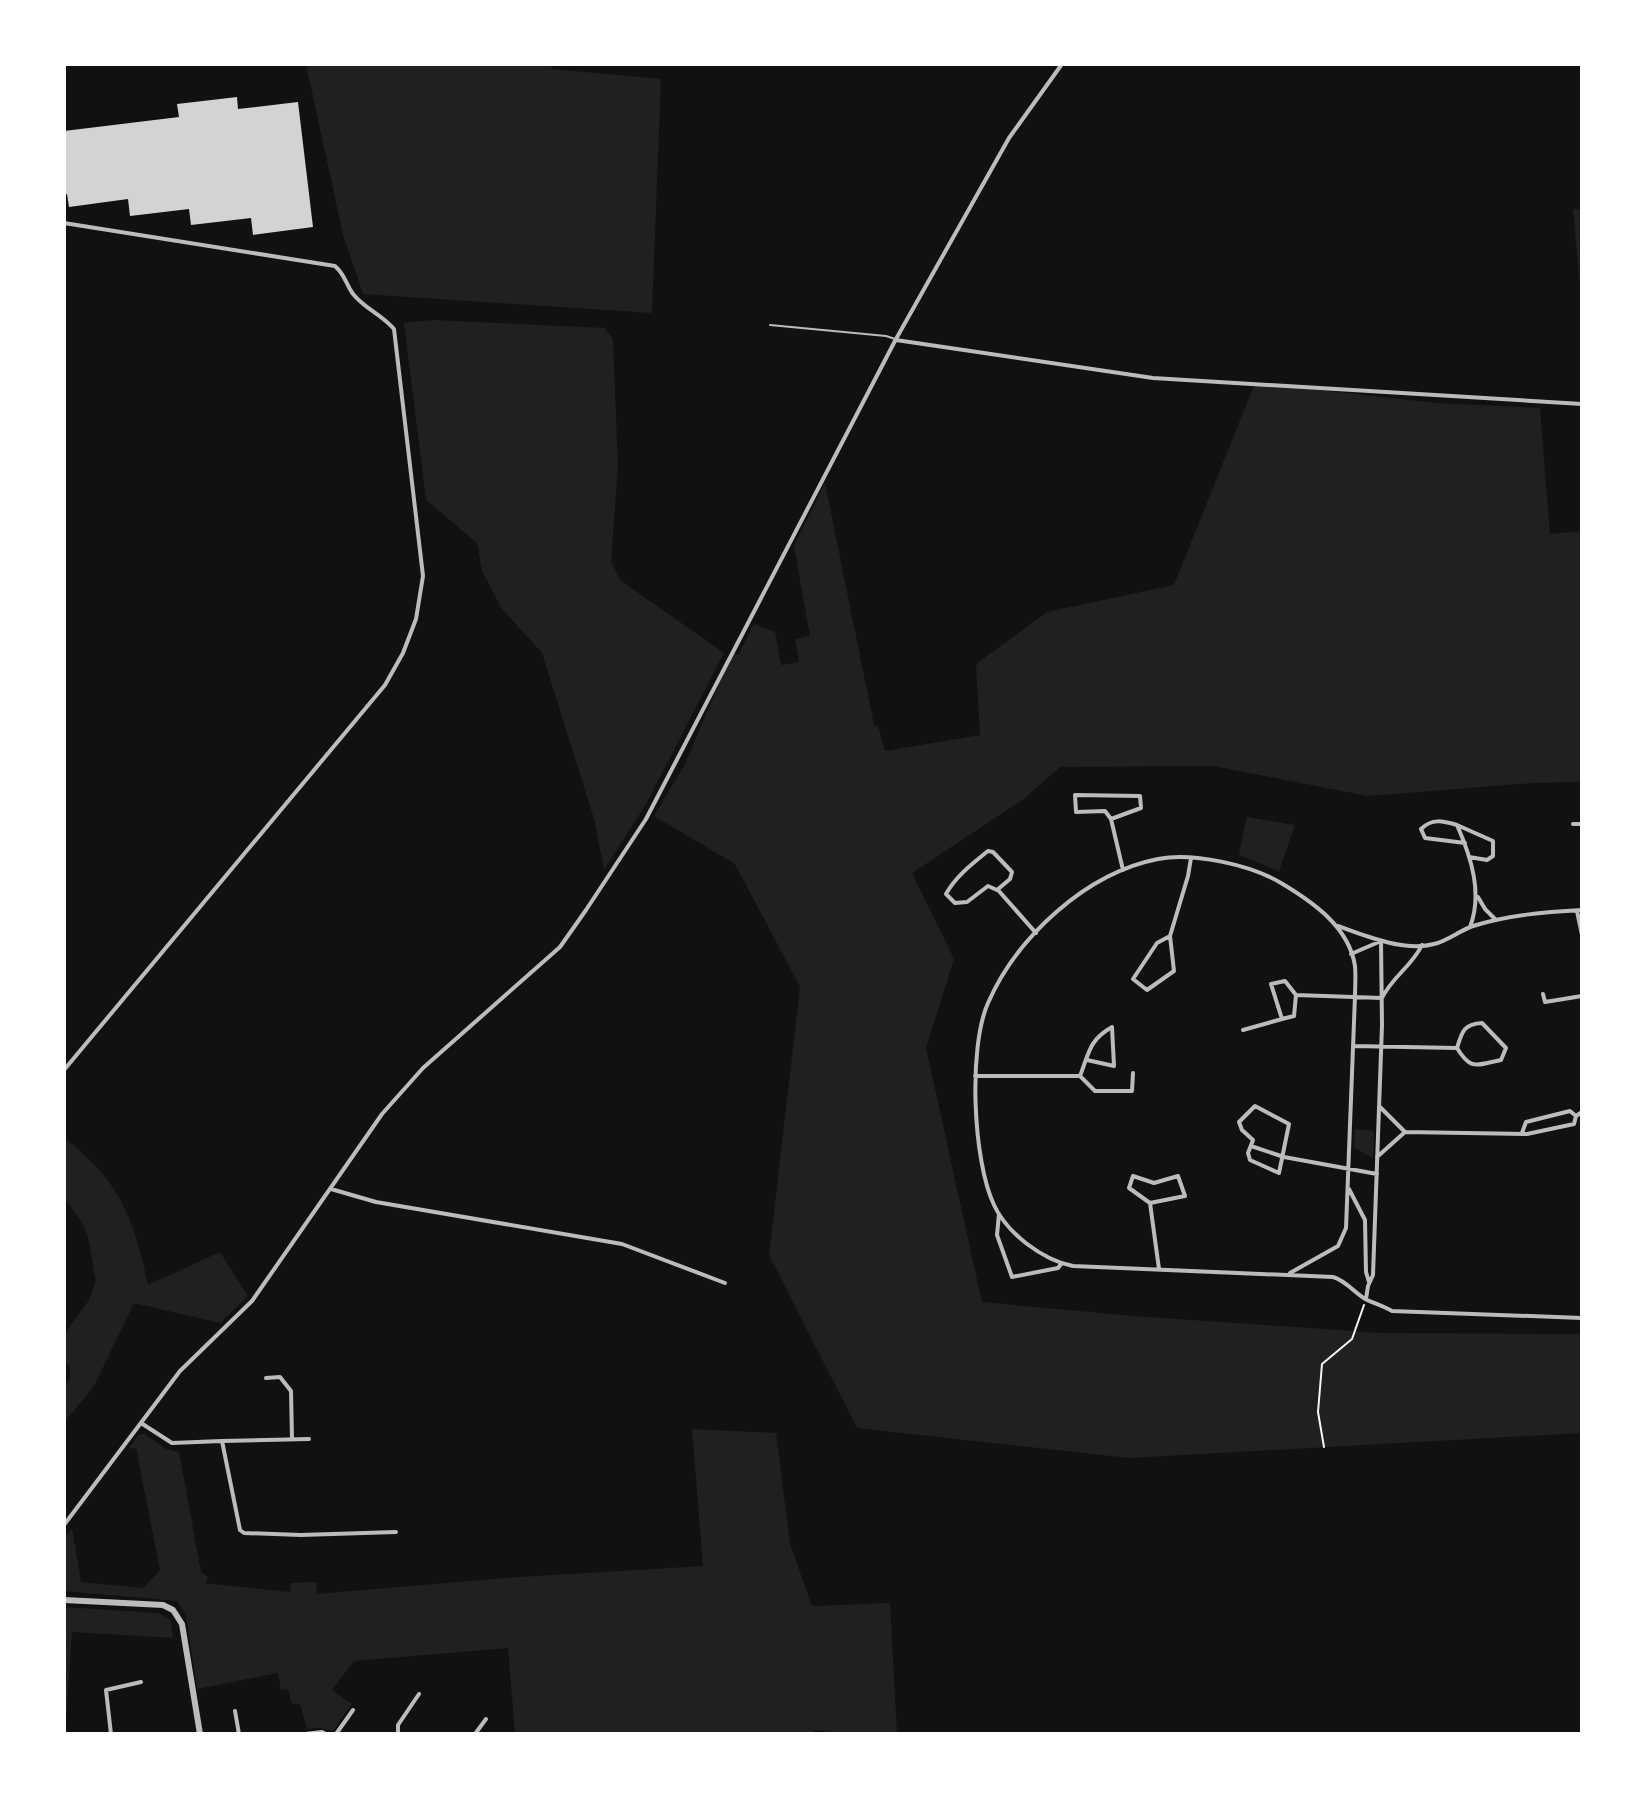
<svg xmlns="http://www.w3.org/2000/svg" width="1646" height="1798" font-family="Figtree,sans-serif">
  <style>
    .green { fill: #202020 }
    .building { fill: #d3d3d3 }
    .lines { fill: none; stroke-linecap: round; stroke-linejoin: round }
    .path { stroke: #f5f5f5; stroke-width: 2 }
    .service { stroke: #bcbcbc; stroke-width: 2 }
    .minor { stroke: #bcbcbc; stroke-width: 4 }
    .tertiary { stroke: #bcbcbc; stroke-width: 6 }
  </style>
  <rect width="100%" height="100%" fill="#111"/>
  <path class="green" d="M306,64H551L552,69L661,79L652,313L363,294L343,235Z
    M1573,209H1582V308Z
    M433,320L605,328L613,340L618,466L611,561L620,580L724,653L646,804L604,870L595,822L542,653L502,609L482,571L477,543L426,500L404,323Z
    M1255,383L1436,403L1540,408L1550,534L1582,531V782L1532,783L1368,796L1213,766L1060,767L1025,798L912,873L954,959L926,1048L982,1302L1134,1316L1382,1333L1582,1334V1433L1129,1458L857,1428L769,1255L800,987L735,864L654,816L684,766L733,651L738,655L754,624L775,632L781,665L799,662L795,639L810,636L794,546L825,483L874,725L878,726L885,751L980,735L976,664L1047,612L1174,585Z
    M1247,817L1295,825L1279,871L1239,855Z
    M1355,1129L1374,1131L1373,1158L1354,1148Z
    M64,1138C120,1180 134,1219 148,1285L220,1252L248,1296L220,1323L134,1303L94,1386L64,1423V1386L70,1379V1367L64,1361V1334L89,1300L96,1281L88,1236L81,1221L64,1198Z
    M692,1429L776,1433L790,1544L812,1606L890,1603L897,1734H851L814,1730V1734H515L508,1648L354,1661L332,1690L352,1704L333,1731L320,1728L307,1729L300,1704H292L288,1689L281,1690L278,1673L197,1689L186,1615L177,1601L64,1591V1538L72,1528L81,1582L143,1588L160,1570L136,1448L129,1449L138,1435L145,1434L166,1449L179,1452L201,1572L208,1577L205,1583L290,1592L291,1583L316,1582L317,1594L504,1578L703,1566Z
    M64,1607L158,1613L170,1620L173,1638L72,1632L65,1734Z"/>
  <path class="building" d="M237,97L238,109L298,102L313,227L253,235L251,218L191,225L189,209L130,216L128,199L69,207L67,194L64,195V131L179,117L177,104Z"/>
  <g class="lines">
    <path class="path" d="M1324,1447L1318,1412L1322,1364L1352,1339L1364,1305"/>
    <path class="service" d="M770,325L886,336L895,339"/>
    <path class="minor" d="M64,223L335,266C346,276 345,283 353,294C365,309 381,314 394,329L423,576L416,619L403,653L385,685L64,1070
      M896,340L1153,378L1582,404
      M1075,795L1140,796L1141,808L1111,819L1105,811L1076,812Z
      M1111,819L1123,870
      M1573,824H1582
      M1457,825L1493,841V856L1487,860L1469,857
      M1465,843L1425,838L1421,829C1432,818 1443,821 1457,825C1471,857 1483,893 1470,927
      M988,851L993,852L1012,872L1010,879L997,890L988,886L967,902L955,903L946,894C956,876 972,864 988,851Z
      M998,890L1036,933
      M1478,897L1485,909L1496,920
      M1577,911L1582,935
      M1338,926C1365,936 1405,952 1434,944C1447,941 1459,931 1473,926C1508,915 1545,912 1582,910
      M1170,936L1157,943L1133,979L1147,990L1174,971L1170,936L1188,876L1191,858
      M1351,954L1381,941L1382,1025L1373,1275L1368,1286L1366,1299
      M1285,981L1296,995L1294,1016L1282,1019L1271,984Z
      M1543,994L1545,1002L1582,996
      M1296,995L1382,998C1392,977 1412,966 1422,945
      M1243,1030L1282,1019
      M1354,1046L1457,1048C1462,1031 1464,1024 1482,1023L1506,1048L1501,1060C1476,1065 1471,1071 1457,1048
      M975,1076H1080
      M1080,1076C1089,1053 1089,1040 1112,1027L1114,1066L1087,1060
      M1080,1076L1095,1091H1132L1133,1073
      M1255,1106L1289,1124L1279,1173L1250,1160L1248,1153L1253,1140L1242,1130L1239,1122Z
      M1380,1107L1405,1132L1527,1134L1574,1124L1576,1116L1582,1112
      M1522,1133L1526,1122L1570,1111L1576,1116
      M1251,1146L1284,1157L1377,1174
      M1377,1157L1405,1132
      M331,1189L376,1202L622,1244L725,1283
      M1349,1189L1365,1220L1366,1272L1369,1282
      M1150,1203L1185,1196L1178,1176L1154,1183L1133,1176L1129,1188L1150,1203L1159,1269
      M999,1214L997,1235L1012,1277L1058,1268L1061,1264
      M1290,1273L1338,1246L1346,1228L1355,996C1355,987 1356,976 1355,966C1349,927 1313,902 1281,883C1251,865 1193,852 1158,859C1086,873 1017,937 988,1003C968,1048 973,1161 994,1205C1007,1233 1042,1260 1073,1266L1333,1277C1347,1281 1355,1294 1367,1300C1376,1304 1383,1306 1392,1311L1582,1318
      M266,1378L280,1377L291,1391L292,1439
      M141,1423L172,1443L222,1441
      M309,1439L222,1441L240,1530L244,1533L301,1535L396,1532
      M64,1525L180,1371L252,1301L382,1114L423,1068L560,947L586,910L646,819L896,339L1009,138L1062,64
      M235,1711L239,1734
      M111,1734L106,1690L141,1682
      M305,1734L322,1732L326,1734
      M336,1734L353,1710
      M398,1734V1725L419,1694
      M475,1734L486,1719"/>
    <path class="tertiary" d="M64,1600L163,1605L173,1610L182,1624L200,1734"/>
  </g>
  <rect width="1646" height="1798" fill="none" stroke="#ffffff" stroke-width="132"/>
</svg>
